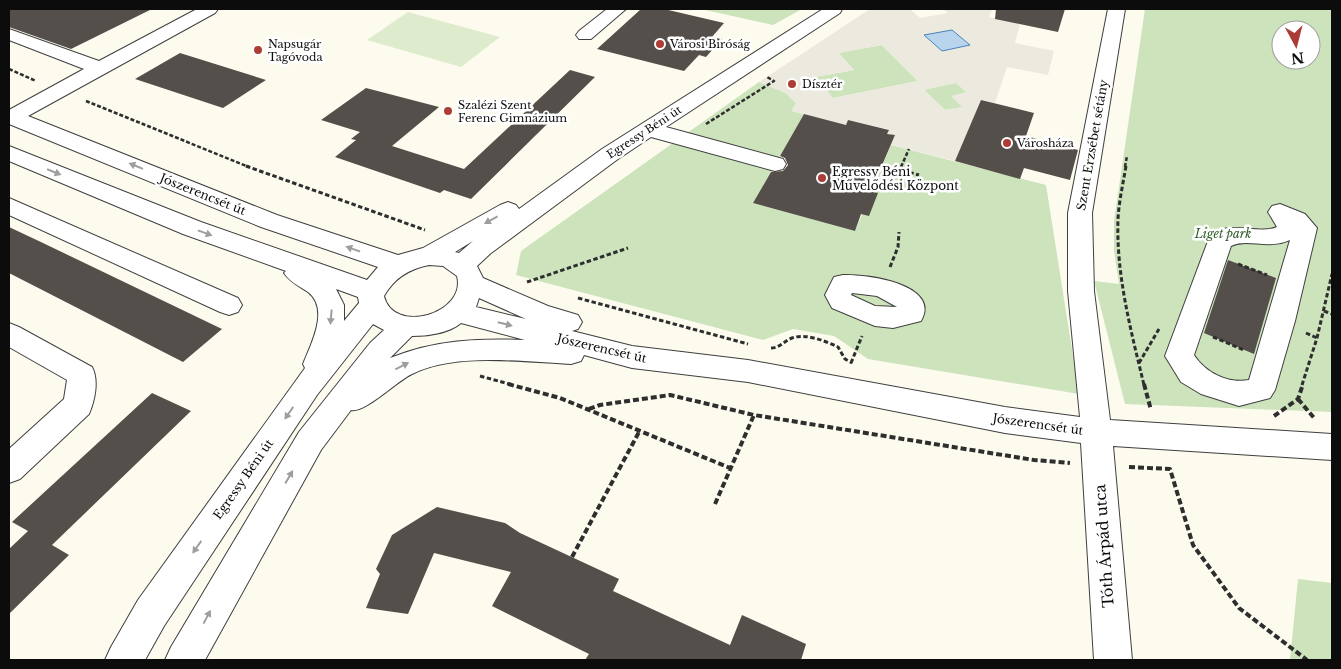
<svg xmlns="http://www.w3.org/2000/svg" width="1341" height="669" font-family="'Libre Baskerville',serif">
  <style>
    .green { fill: #cce3bc; fill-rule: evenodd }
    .pitch { fill: #deebcc }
    .plaza { fill: #eceade; fill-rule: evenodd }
    .water { fill: #b9d5ee; stroke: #4982bc }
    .building { fill: #544f4a }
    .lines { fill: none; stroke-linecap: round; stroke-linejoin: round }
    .minor-casing { stroke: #3f3f3f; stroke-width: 2 }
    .path-far2 { stroke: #2e2e2e; stroke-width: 2.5; stroke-dasharray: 4 2; stroke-linecap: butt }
    .path-far1 { stroke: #2e2e2e; stroke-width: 3; stroke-dasharray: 4.5 2.5; stroke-linecap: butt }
    .path { stroke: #2e2e2e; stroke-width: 4; stroke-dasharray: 6 3; stroke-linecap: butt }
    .minor { fill: #fff; fill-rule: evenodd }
    .oneway { fill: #9e9e9e }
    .poi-dot { fill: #ab3c36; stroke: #fff; stroke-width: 2 }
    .labels { text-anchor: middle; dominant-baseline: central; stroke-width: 5; stroke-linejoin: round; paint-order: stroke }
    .far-poi-label { font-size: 11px; fill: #0c0c0c; stroke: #fff; text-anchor: start }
    .far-street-label { font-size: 11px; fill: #0c0c0c; stroke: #fff }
    .street-label { font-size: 12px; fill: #0c0c0c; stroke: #fff }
    .poi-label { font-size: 12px; fill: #0c0c0c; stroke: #fff; text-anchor: start }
    .park-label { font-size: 12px; font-style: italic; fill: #2b5c25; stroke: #fff }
    .near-street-label { font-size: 15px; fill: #0c0c0c; stroke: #fff }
  </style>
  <rect width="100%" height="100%" fill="#fdfbee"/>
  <path class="green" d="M701,9H802L773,25Z
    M1145,9H1332V412L1125,404L1094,281L1119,284L1114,251V221ZM1281,30H1311V60H1281Z
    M882,45L918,81L833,98L815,77L854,70L838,53Z
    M759,82L786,93L796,103L792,111L804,114L753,203L855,231L891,145L1046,185L1079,394L868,359L834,336L793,329L763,340L516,275L521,251Z
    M956,83L967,92L963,107L945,110L923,89Z
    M1298,579L1332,583V660H1290Z"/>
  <path class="pitch" d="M408,12L500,37L461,67L367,40Z"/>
  <path class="plaza" d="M870,9H910L920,18L948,13L943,9H992L989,17L1020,24L1015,43L1054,51L1048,75L1007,67L995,103L981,100L955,161L891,145L895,136L887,134L888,129L848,120L846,125L791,111L796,103L786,93L759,82ZM882,45L918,81L833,98L816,77L854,70L839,53ZM956,83L966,92L951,96L962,107L945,110L924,90Z"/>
  <path class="water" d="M952,30L970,45L942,51L924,35Z"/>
  <path class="building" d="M9,9H152L71,49L9,27Z
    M641,9H664L724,23L712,37L722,39L706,57L699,55L684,71L597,49Z
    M996,9H1065L1058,32L995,19Z
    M180,53L266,80L223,108L135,79Z
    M570,70L595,77L471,199L444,190L440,193L335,157L356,140L351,139L360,132L321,120L366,88L439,107L392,146L464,169Z
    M981,100L1034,113L1026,136L1078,150L1070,180L1024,168L1020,179L955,161Z
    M804,114L846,125L848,120L889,130L887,134L895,135L871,191L878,193L869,216L861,214L855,231L753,203L771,172L783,171L788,165L785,158L780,156Z
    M9,227L43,243L222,329L183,362L9,273Z
    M1228,260L1276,278L1254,354L1204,333Z
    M152,393L191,411L52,545L69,555L9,614V549L28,531L12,522Z
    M437,507L505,523L520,533L619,579L613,591L730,645L742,615L806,644L801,660H585L589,654L492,606L511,572L434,553L408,614L366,608L380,574L376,569L392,535Z"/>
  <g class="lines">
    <g class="minor-casing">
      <path id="minor" d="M197,9H218L215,13L28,116L277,215L398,255L423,248L500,205L508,202L516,205L519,209L602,149L823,9H842L840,13L666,127L783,159L786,164L783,169L775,171L651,137L618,159L491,253L477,266L483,278L548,306L578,315L582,322L578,329L572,331L632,346L748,360L1005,407L1080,417L1068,291V213L1108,9H1125L1092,213L1094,291L1110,420L1332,434V460L1113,446L1132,660H1094L1081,443L1005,433L748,382L632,368L584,355L581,361L571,364C523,362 456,352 412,374C398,380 364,414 351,410L321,450L205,660H165L171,647L299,432L370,343L384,330L373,324L317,395L164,626L145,660H105L111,647L138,600L305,368L303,364C311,344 330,309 308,292C299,286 290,282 284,273L286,271L183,234L9,161V146L201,222L367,280L378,267L261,227L9,124V110L84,69L9,40V29L99,61ZM473,241L459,253L455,252ZM429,265L443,266L457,276C467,314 393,335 384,296C394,278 409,269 429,265ZM336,289L358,297L359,303L344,321V305ZM479,298L526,319L476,307ZM461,323L525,340C479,338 434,340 390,358L412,336C428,336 449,333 461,323Z
        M607,9H626L591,39H579L576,35L579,31Z
        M9,198L238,298L242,305L238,312L229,315L220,312L9,215Z
        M1280,204L1305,214L1317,228L1295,321L1275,390L1270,398L1239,406L1201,394L1181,382L1165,356L1208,241C1223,216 1256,236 1277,227L1268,212L1272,206ZM1290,240L1249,380C1227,384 1205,372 1194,355L1231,246C1248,238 1267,250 1290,240Z
        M843,275C866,274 942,284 921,321L893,328L875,326L832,308L825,295L834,277ZM852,293L877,296L897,307L875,306L851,295Z
        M9,323L19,327L92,367C99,380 95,400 89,414L20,479L9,483V449L64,399L67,380L9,347Z"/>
    </g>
    <path class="path-far2" d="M9,69L36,81
      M86,101L249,167
      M706,124L774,81L767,77
      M901,167L909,149
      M1125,167L1127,156"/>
    <path class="path-far1" d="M246,166L425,230
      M902,166L900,170L919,175
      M1126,166C1123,184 1119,201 1118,219C1116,275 1131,331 1144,385
      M1238,264L1267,275
      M890,267L898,247L899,232
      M527,282L628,248
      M578,298L748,344
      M1324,311L1332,314
      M1306,333L1317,338
      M1213,337L1244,350
      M771,348C780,348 784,341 792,338C806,333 825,341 838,347L845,359L852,363
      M851,363L862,336
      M1139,363L1159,329
      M480,376L513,385
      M1302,385L1317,338L1332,274"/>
    <path class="path" d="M508,384L560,398L730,468
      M1144,384L1151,410
      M1298,399L1315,419
      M589,409L600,405L670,395L754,415L1034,460L1070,463
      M1274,416L1298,399L1303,384
      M1129,467L1170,469L1193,545L1239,608L1307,660
      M715,504L754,415
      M572,557L639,432"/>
    <use href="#minor" class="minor"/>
  </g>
  <defs><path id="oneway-solid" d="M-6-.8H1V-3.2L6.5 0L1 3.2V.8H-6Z" transform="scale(1.25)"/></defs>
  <g class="oneway">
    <use href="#oneway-solid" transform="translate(136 166) rotate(-158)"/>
    <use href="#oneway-solid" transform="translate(54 172) rotate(22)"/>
    <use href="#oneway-solid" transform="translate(491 220) rotate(151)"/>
    <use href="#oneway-solid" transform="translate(205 233) rotate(20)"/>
    <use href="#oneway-solid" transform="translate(353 249) rotate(-161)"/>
    <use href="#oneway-solid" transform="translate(331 317) rotate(95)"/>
    <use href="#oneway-solid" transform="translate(505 324) rotate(14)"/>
    <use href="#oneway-solid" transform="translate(402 366) rotate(-27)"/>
    <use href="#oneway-solid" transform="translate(289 413) rotate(125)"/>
    <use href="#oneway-solid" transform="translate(289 477) rotate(-60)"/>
    <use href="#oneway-solid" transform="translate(197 547) rotate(125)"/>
    <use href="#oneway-solid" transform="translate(207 617) rotate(-62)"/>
  </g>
  <g class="poi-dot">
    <circle cx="660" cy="44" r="5"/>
    <circle cx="258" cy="50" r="5"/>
    <circle cx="792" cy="84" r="5"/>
    <circle cx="448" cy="111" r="5"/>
    <circle cx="1007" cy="143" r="5"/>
    <circle cx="822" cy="178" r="5"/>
  </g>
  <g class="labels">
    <g class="far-poi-label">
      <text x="268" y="44">Napsugár<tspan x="268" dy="13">Tagóvoda</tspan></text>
      <text x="670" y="44">Városi Biróság</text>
      <text x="802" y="84">Dísztér</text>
      <text x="458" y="105">Szalézi Szent<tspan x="458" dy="13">Ferenc Gimnázium</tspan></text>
      <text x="1017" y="143">Városháza</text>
    </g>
    <g class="far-street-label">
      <text transform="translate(644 132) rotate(-33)">Egressy Béni út</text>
    </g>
    <g class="street-label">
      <text transform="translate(1092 145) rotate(-80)">Szent Erzsébet sétány</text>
      <text transform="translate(203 194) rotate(22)">Jószerencsét út</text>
      <text transform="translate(602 348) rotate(13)">Jószerencsét út</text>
      <text transform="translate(1038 424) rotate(8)">Jószerencsét út</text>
      <text transform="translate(243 479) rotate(-55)">Egressy Béni út</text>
    </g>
    <g class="poi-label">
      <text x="832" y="171">Egressy Béni<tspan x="832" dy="14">Művelődési Központ</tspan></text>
    </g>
    <g class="park-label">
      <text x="1223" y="233">Liget park</text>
    </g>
    <g class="near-street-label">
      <text transform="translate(1104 546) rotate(-94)">Tóth Árpád utca</text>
    </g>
  </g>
  <rect width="1341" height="669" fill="none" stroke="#0c0c0c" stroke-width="20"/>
  <g transform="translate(1296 45) rotate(173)"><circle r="24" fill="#ffffff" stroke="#9e9e9e"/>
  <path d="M0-4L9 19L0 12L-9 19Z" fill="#ab3c36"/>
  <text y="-8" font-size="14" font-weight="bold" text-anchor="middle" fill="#0c0c0c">N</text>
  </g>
</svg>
